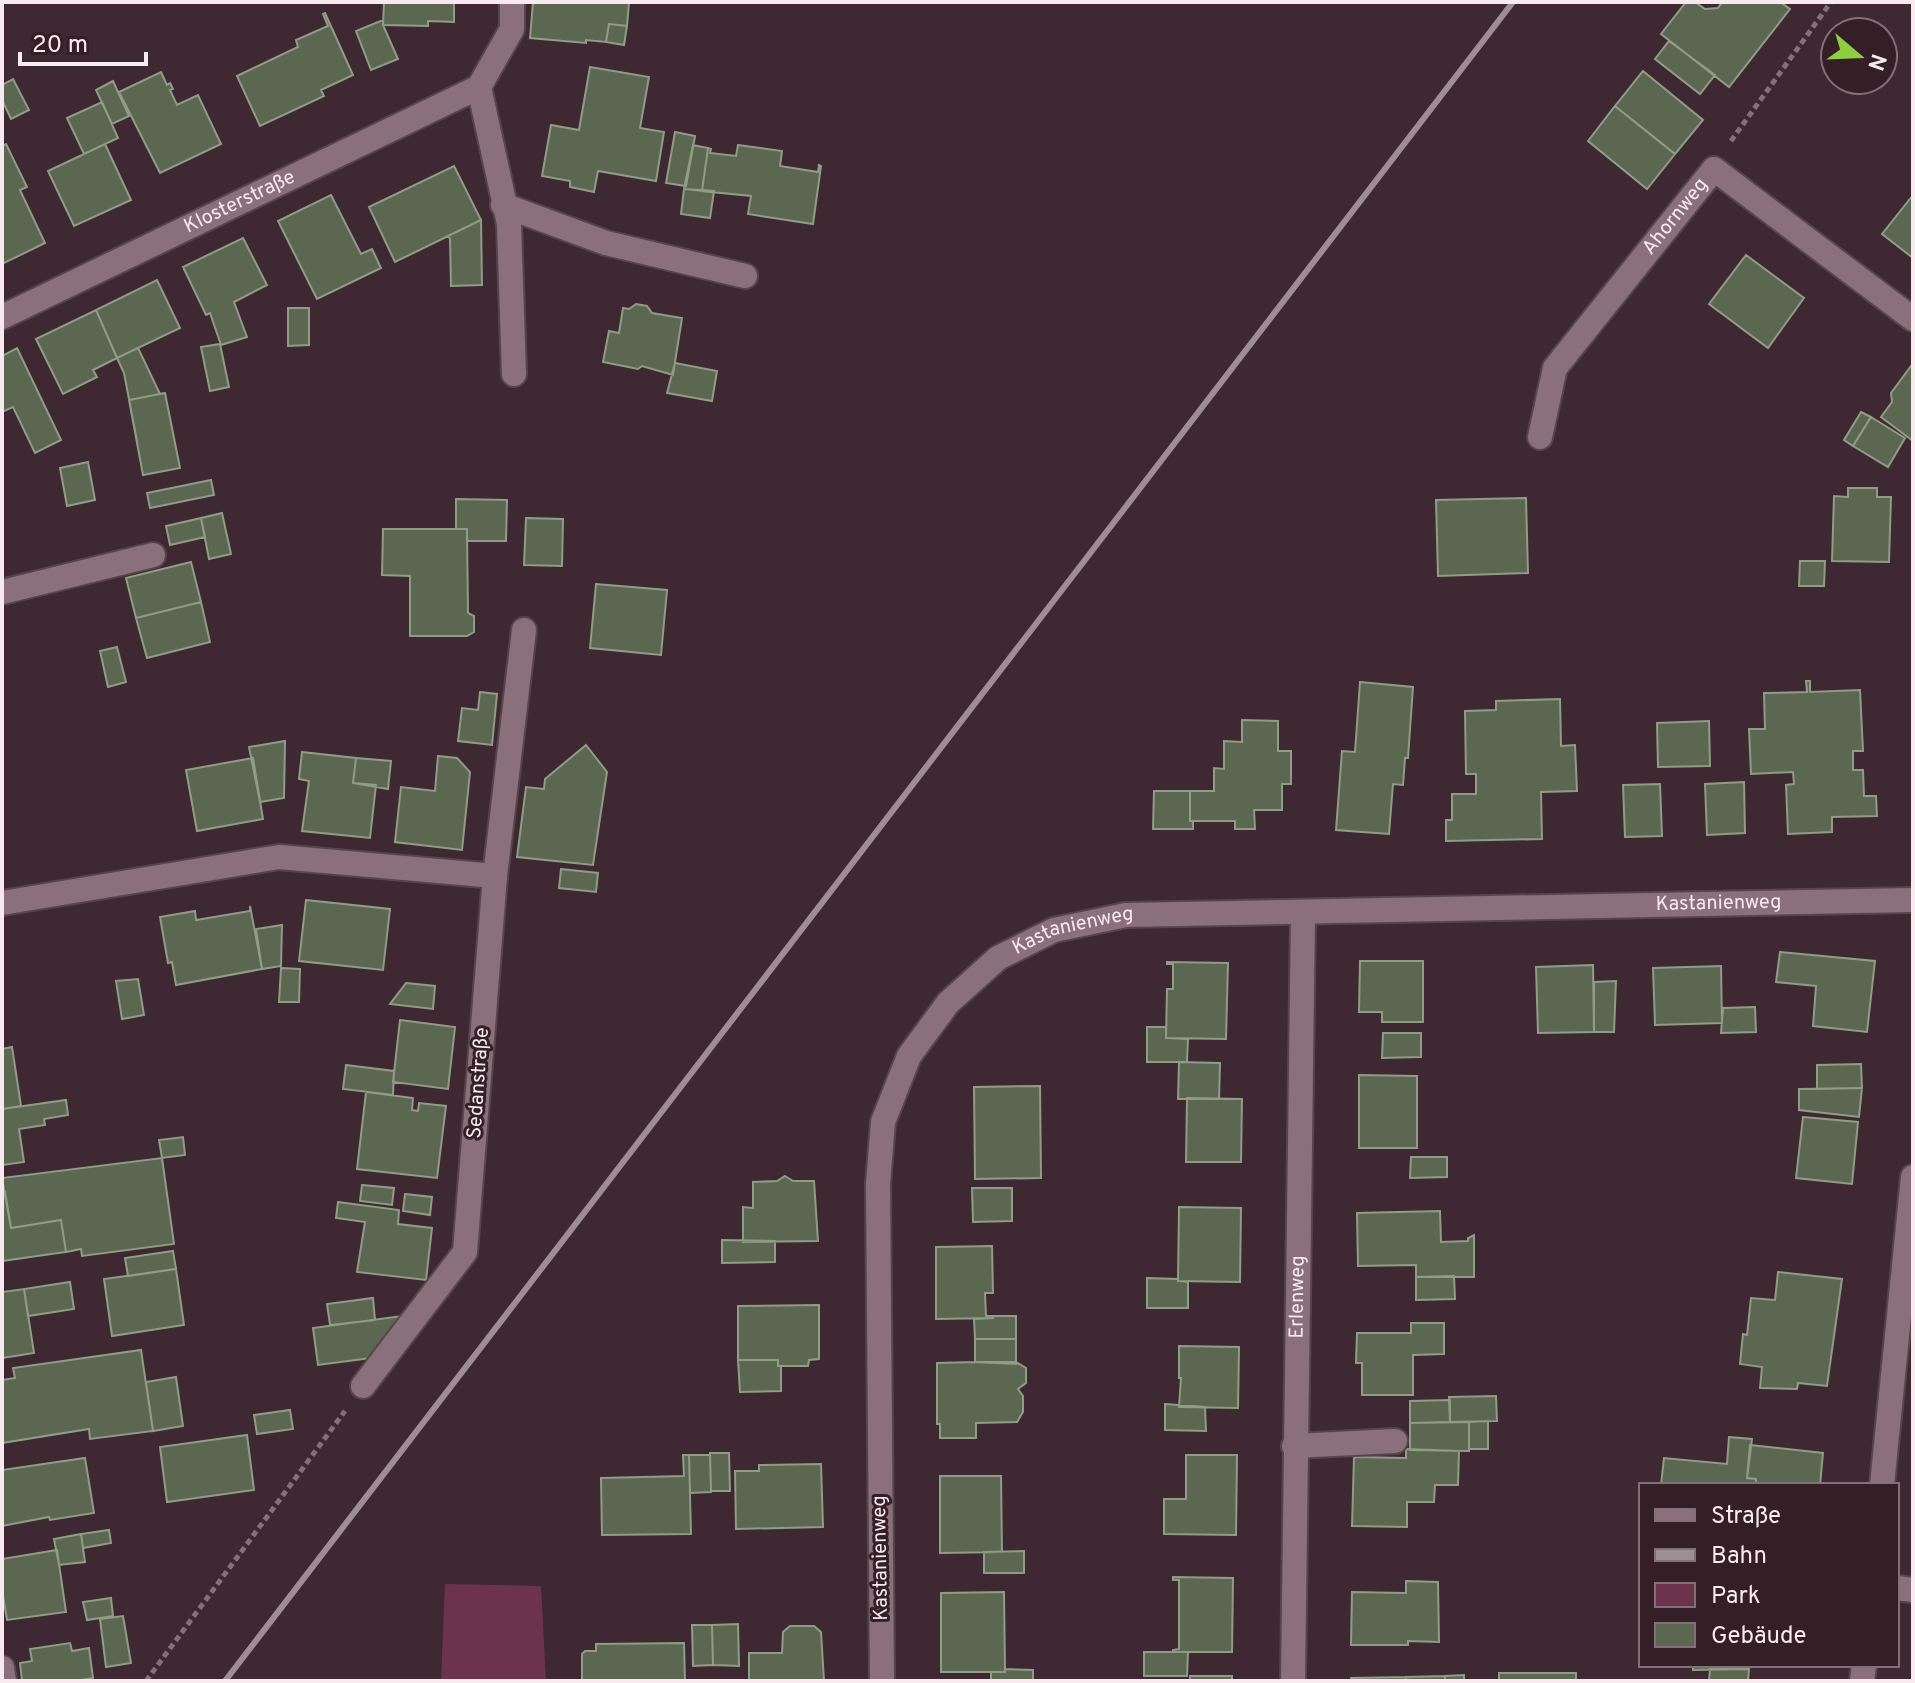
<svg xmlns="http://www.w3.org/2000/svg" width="1915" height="1683" font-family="Overpass,sans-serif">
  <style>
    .green { fill: #6d334c }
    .building { fill: #5c6752; stroke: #909c86; stroke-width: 2 }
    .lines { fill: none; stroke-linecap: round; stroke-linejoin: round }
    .service-casing { stroke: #57454c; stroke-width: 28 }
    .minor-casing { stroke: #57454c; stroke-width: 28 }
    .path { stroke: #847178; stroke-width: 5; stroke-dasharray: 6 4; stroke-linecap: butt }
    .service { stroke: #8a707a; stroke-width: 24 }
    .minor { stroke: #8a707a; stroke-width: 24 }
    .rail { stroke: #9f8d94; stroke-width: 6 }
    .labels { text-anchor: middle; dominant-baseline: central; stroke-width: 6; stroke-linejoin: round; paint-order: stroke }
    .street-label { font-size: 20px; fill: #f8e9ee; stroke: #341f27 }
  </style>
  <rect width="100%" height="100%" fill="#3e2831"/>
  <path class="green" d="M445,1584L541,1586L546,1681H441Z"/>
  <path class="building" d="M384,2H454V22L428,21V26L383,25Z
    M533,2H629L627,26L609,24L606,42L586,40V43L530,38Z
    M1686,2H1695L1705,9L1718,8L1722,2H1780L1790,9L1729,87L1661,34Z
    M325,13L353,75L321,90L324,96L260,126L237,76L298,47L296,40L328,26L323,14Z
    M383,20V25L398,59L371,70L356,31Z
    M609,24L627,26L624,45L606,42Z
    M1669,41L1715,75L1700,94L1655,59Z
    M590,67L649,77L640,128L664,132L656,181L598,171L594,192L570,187V181L542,176L551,125L579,130Z
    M1643,71L1703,120L1675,154L1615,106Z
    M161,72L167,85L170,83L173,89L170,90L177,105L198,95L221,144L160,173L119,92Z
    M13,79L29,110L11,119L2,100V85Z
    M113,81L129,116L112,124L96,90Z
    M102,102L118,138L84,154L67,118Z
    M1615,106L1675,154L1647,189L1588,141Z
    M675,132L695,136L686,186L666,183Z
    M6,144L27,187L20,190L45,243L2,264V146Z
    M105,144L131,200L74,226L48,171Z
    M693,145L708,148L702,191L684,189Z
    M738,145L782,151L780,166L818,172L819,165L821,166L813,224L748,214L751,196L702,191L708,148L711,149L710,153L736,156Z
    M454,166L481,220L395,262L369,207Z
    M684,189L714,191L710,218L681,214Z
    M331,195L361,254L372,249L381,268L317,299L278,221Z
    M1913,195V258L1882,234Z
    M481,220L482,285L451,286L450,239L448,236Z
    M243,238L267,285L234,302L247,337L221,345L210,313L206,315L183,267Z
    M1746,255L1804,298L1768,348L1709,304Z
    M157,280L180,328L117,358L96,310Z
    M636,304L647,306L652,313L682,318L673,375L642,366L638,369L603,362L609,331L619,333L623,308L629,309Z
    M288,308H309V345L288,346Z
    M96,310L117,358L93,370L97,377L63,394L36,339Z
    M220,344L229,387L210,391L201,347Z
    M17,348L61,440L35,453L13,407L2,412V356Z
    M138,348L160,394L129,400L137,441L124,373L117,358Z
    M675,363L717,371L712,401L667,393Z
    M1911,366L1913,368V441L1881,417L1892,402L1891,393Z
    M165,393L180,468L143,475L129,400Z
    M1861,412L1871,417L1853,446L1844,440Z
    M1871,417L1905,438L1888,467L1853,446Z
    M88,462L95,500L67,506L60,468Z
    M211,480L214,495L150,508L147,493Z
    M1848,488H1877V497H1891L1889,562L1832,561L1834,496L1848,497Z
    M1526,498L1528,573L1438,576L1436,500Z
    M456,499L507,500L506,541H467V529H456Z
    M222,513L231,554L209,559L201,518Z
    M201,518L205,537L170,545L166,526Z
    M526,518L563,519L562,566L524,565Z
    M383,529H467L468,613L474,616V632L467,636H410V576L382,575Z
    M1800,561H1825L1824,586H1799Z
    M191,562L201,602L136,618L126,578Z
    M596,584L667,590L661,655L590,648Z
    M201,602L210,642L147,658L136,618Z
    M117,647L126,682L108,687L100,651Z
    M1806,681H1810V692L1860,690L1863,751H1853V770H1863L1864,796H1876L1877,816L1832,817V832L1788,834L1786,785L1794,784L1793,772L1751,774L1749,729H1765L1764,693L1807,692Z
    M1360,682L1413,687L1408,758H1405L1403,785L1393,784L1389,834L1336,830L1342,751L1355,752Z
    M480,692L497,694L492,745L458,741L462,708L478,710Z
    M1560,699L1561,746L1575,745L1577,791L1541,792L1542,839L1446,841V820H1452V794H1476V774H1466L1465,711L1496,710V701Z
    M1242,720L1278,721V751H1291V784H1282V810H1254L1255,829H1235V821H1190V791H1214V768L1224,769V741L1242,742Z
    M1709,721L1710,766L1658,767L1657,723Z
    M285,741L284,798L260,802L249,747Z
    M586,745L607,772L593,865L517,857L526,787L544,789L545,779Z
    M302,752L356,758L353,783L376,785L370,838L302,831L309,781L299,779Z
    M438,756L457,758L470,772L462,850L395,842L401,787L435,791Z
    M253,758L263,819L197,831L186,770Z
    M356,758L391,761L388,789L353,783Z
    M1744,782L1745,833L1707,835L1705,784Z
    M1660,784L1662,836L1625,837L1623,785Z
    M1154,791H1190V821H1193V829H1153Z
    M561,869L598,873L596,892L559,888Z
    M306,900L390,909L383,970L299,961Z
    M250,906L262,969L176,985L172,962L168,963L160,917L195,911L196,920L250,911Z
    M282,925L281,966L262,969L256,929Z
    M1780,952L1875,961L1867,1032L1813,1026L1816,986L1776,982Z
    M1360,961H1423V1022H1382V1012H1359Z
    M1167,962L1228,963L1226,1039L1166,1038L1167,989H1173V964H1167Z
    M1593,965L1594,1032L1538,1033L1536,967Z
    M1721,966L1722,1023L1655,1025L1653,968Z
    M281,968L300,969L299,1002H279Z
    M138,979L144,1015L122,1019L116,981Z
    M1616,981L1614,1032H1594V982Z
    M406,983L435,986L433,1009L390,1004Z
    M1755,1007L1756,1032L1721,1033L1723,1008Z
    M400,1020L455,1027L448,1089L393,1082Z
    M1147,1027H1166V1038L1188,1039L1187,1062H1147Z
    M1383,1033H1421V1057L1382,1058Z
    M12,1047L21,1106L2,1109V1049Z
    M1179,1062L1220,1063L1219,1099H1178Z
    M1861,1064L1862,1088L1817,1089V1065Z
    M346,1065L394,1071L393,1095L343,1089Z
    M1359,1075L1417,1076V1148H1359Z
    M1040,1086L1041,1178L975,1179L974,1087Z
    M1862,1088L1859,1117L1799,1110V1089Z
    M366,1092L413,1098L412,1110L418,1111L419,1103L446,1106L437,1178L357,1169Z
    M1187,1098L1242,1099L1241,1162H1186Z
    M66,1100L68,1115L44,1119L45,1125L19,1129L24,1162L2,1165V1109Z
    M1803,1117L1858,1122L1852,1184L1796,1178Z
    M183,1137L185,1155L162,1158L159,1140Z
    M1411,1157H1447V1177L1410,1178Z
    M162,1158L174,1244L82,1256L81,1249L66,1252L61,1220L11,1228L2,1178Z
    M785,1176L793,1181H814L818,1241L743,1242V1207L753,1208V1182L777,1181Z
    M362,1185L394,1188L392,1205L360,1201Z
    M972,1188H1012V1221L973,1222Z
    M5,1192L11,1228L61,1220L66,1252L2,1261V1193Z
    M405,1194L432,1197L430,1215L403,1211Z
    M338,1202L399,1210L398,1224L432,1228L426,1280L357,1272L365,1222L336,1218Z
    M1179,1207L1241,1208L1240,1282L1178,1281Z
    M1440,1211L1441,1242L1468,1241V1238L1474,1235V1277H1416V1265L1358,1266L1357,1213Z
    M722,1240L775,1241V1262L722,1263Z
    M992,1246L993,1293H985L986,1316H993V1318L936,1319V1247Z
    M173,1251L176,1269L128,1276L125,1258Z
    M176,1269L184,1325L112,1336L104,1279Z
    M1778,1272L1842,1279L1827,1386L1798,1383L1797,1389L1760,1388L1762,1367L1740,1364L1743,1334L1747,1335L1751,1298L1775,1300Z
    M1454,1276L1455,1299L1416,1300V1277Z
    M1147,1278L1178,1279V1281L1188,1282V1308H1147Z
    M70,1282L74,1309L28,1316L24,1289Z
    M24,1289L34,1353L2,1358V1292Z
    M373,1298L375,1320L330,1325L327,1304Z
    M819,1305V1359L809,1360L808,1366H778V1360H738V1306Z
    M402,1316L371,1358L318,1365L313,1328Z
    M993,1316H1016V1339H975L974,1319L993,1318Z
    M1411,1323H1444V1354L1413,1355V1395H1362V1363H1356L1357,1333H1411Z
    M975,1339H1016V1364L975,1362Z
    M1179,1346L1239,1347L1238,1408L1179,1407L1181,1378H1179Z
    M141,1350L153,1431L90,1439L89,1429L2,1443V1380L15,1378L13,1368Z
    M738,1360H778V1366H781V1391L740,1392Z
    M975,1362H1016L1026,1368V1383L1018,1389L1023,1396V1412L1017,1422L976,1423V1438H940V1424H937V1363Z
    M176,1377L183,1426L153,1431L146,1382Z
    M1496,1396L1497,1421L1450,1422L1449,1397Z
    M1450,1400V1422L1410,1423V1401Z
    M1165,1404L1205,1407L1206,1431L1165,1430Z
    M290,1410L293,1429L257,1434L254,1415Z
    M1488,1421V1449H1469V1422Z
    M1469,1422V1451L1410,1450V1423Z
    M247,1435L254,1490L167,1502L160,1447Z
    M1729,1437L1752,1439L1747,1478L1756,1479V1485H1661L1664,1458L1727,1464Z
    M1750,1445L1823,1453L1820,1485H1756V1479L1747,1478Z
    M1406,1449L1459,1451L1458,1485H1435L1434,1502H1407V1527L1352,1526L1354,1457L1406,1458Z
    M710,1453H729L730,1491H711Z
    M683,1455H689L691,1534L602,1535L601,1478L684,1476Z
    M689,1455H710L711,1492L690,1493Z
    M1186,1455H1237L1236,1535L1164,1534V1499H1186Z
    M85,1458L94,1513L50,1520L49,1517L2,1526V1470Z
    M821,1464L823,1527L736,1529L735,1471H759V1465Z
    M940,1476H1001L1002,1552L940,1553Z
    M109,1530L111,1543L83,1548L81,1534Z
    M81,1534L85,1562L59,1565L54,1539Z
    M57,1550L66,1612L7,1620L2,1590V1559Z
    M1024,1551V1573H984V1552Z
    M1173,1577L1233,1578L1232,1652H1173V1650L1179,1649V1580H1173Z
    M1406,1581L1438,1582L1439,1642L1408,1641V1645H1351L1352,1592L1406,1593Z
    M1004,1592L1005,1672H941V1593Z
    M111,1598L113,1616L87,1620L83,1602Z
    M123,1616L131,1663L106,1667L100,1619Z
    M738,1624L739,1666L713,1665L712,1625Z
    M692,1625H712L713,1665L693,1666Z
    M790,1626H814L821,1632L824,1681H749V1653H782L783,1632Z
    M70,1643L72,1651L89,1648L93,1678L76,1681H22L20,1663L32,1661L30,1649Z
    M684,1643L685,1681H582V1654L585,1651H596V1644Z
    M1144,1652H1188L1187,1676H1144Z
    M1693,1665H1750L1749,1669L1693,1670Z
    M1005,1669L1033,1670V1681H991V1672H1005Z
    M1710,1669H1749L1748,1681H1709Z
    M1499,1673H1576V1681H1499Z
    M1464,1675V1681H1445V1676Z
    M1190,1676H1232V1681H1190Z
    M1445,1676V1681H1406V1677Z
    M1406,1677V1681H1351V1678Z"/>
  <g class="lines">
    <g class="service-casing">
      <path id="service" d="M503,205L606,243L745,276
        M495,876L524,630
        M1294,1446L1395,1441
        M2,1668L4,1681"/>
    </g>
    <g class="minor-casing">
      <g id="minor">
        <path d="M479,87L509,224L514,374"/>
        <path id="s1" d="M2,317L479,87L512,29V2"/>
        <path id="s2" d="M1540,437L1555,368L1714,169L1913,319"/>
        <path d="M2,592L153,555"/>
        <path d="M2,903L279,857L495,876L465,1252L363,1386"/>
        <path d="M1882,1485L1913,1177"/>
        <path d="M1897,1588L1913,1590"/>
        <path id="s3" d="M882,1681L878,1184L883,1122L909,1056L948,1003L998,958L1054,930L1126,915L1913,900"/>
        <path id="s4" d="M1293,1681L1303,913"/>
        <path d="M1862,1681L1864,1665"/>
      </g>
    </g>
    <path class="path" d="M1731,141L1831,2
      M146,1681L345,1411"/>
    <use href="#service" class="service"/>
    <use href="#minor" class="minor"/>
    <path class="rail" d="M225,1681L1513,2"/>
  </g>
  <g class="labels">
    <g class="street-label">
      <text stroke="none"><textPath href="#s1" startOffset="264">Klosterstraße</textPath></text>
      <text stroke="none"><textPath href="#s2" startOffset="264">Ahornweg</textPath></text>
      <text stroke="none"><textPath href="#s3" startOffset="1492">Kastanienweg</textPath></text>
      <text stroke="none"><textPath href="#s3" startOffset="844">Kastanienweg</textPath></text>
      <text transform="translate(479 1083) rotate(-86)">Sedanstraße</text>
      <text stroke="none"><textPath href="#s4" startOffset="384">Erlenweg</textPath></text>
      <text transform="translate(881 1558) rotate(-91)">Kastanienweg</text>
    </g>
  </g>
  <rect width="1915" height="1683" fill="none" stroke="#f8e9ee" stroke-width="8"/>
  <rect x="1639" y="1483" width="260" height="184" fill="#341f27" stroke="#827077" stroke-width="2"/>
  <rect x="1655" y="1509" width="40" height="12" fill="#8a707a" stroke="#827077" stroke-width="2"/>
  <text x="1711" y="1523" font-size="24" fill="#f8e9ee">Straße</text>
  <rect x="1655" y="1549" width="40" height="12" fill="#9f8d94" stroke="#827077" stroke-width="2"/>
  <text x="1711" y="1563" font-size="24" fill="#f8e9ee">Bahn</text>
  <rect x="1655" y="1583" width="40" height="24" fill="#6d334c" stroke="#827077" stroke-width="2"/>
  <text x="1711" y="1603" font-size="24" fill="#f8e9ee">Park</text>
  <rect x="1655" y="1623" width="40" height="24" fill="#5c6752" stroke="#827077" stroke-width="2"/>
  <text x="1711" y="1643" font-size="24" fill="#f8e9ee">Gebäude</text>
  <g transform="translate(1859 56) rotate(109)"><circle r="38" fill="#341f27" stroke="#827077" stroke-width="2"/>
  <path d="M0-6L14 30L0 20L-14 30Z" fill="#8fcd41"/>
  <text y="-12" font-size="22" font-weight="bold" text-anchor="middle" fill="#f8e9ee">N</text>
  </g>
  <path d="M20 52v12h126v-12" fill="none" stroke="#f8e9ee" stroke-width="4"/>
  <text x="32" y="52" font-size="24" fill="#f8e9ee" stroke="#341f27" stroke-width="6" paint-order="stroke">20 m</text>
</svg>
